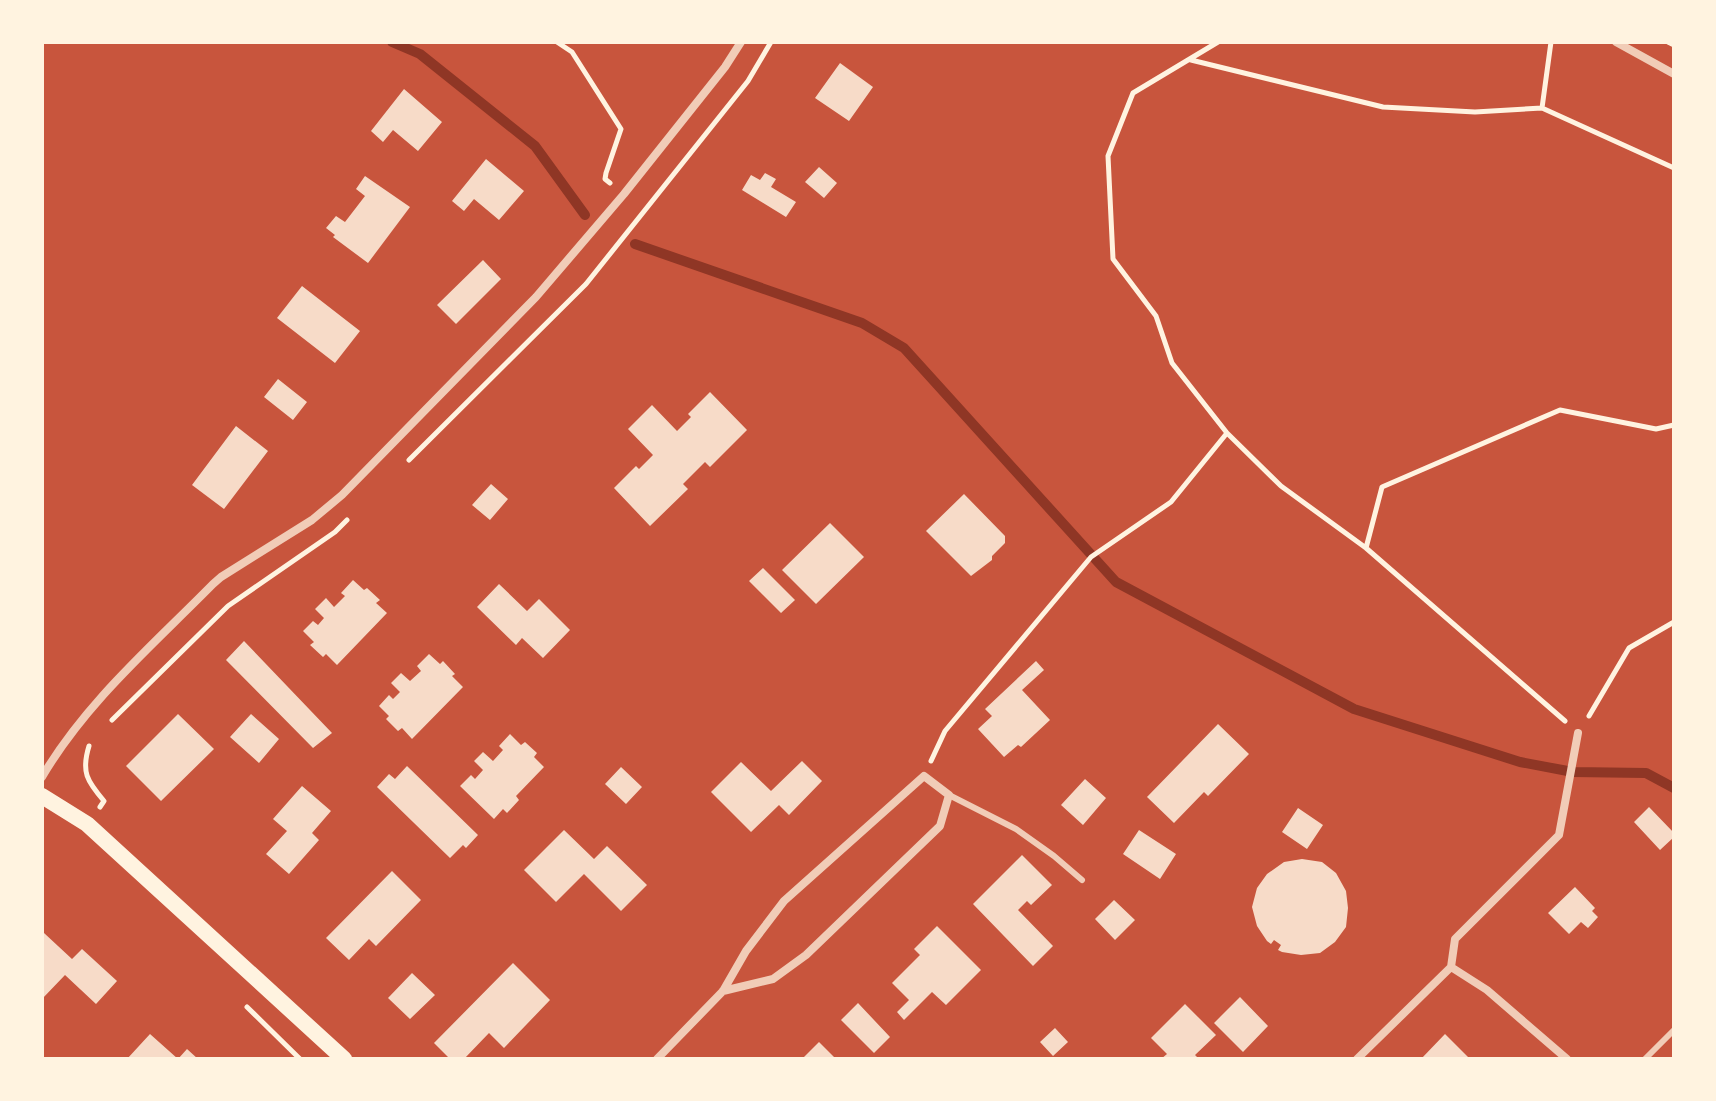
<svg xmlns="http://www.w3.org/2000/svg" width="1716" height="1101" font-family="Helvetica,sans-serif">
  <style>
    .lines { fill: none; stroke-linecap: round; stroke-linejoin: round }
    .stream { stroke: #8f3625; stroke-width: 10 }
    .building { fill: #f7dbc8 }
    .path { stroke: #fff3e0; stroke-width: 5 }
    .service { stroke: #f1ccb7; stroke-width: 6 }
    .minor { stroke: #f1ccb7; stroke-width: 8 }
    .secondary { stroke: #fff3e0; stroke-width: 16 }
  </style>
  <rect width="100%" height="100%" fill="#c8553d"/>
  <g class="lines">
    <path class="stream" d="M392,42L420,54L535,146L585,215
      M635,244L862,323L904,348L1116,582L1354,709L1520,762L1573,772L1646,773L1674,788"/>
  </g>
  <path class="building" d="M840,63L873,87L849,121L815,98Z
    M404,89L442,122L418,151L393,130L383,142L371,131Z
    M486,159L524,191L499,220L474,199L464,211L452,201Z
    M819,167L837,183L824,198L805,182Z
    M765,173L776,179L771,187L796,202L786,217L742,190L751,175L760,180Z
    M365,176L410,207L368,263L333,237L335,235L326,228L336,216L345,222L365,196L356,189Z
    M483,260L501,279L456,324L437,305Z
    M302,286L360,331L335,363L277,318Z
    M278,379L307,402L293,420L264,397Z
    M710,392L747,430L710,467L705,462L683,484L688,489L650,526L614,488L636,466L639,469L653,455L628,429L652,405L677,431L691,417L688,414Z
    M236,426L268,451L224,509L192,485Z
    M491,484L508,499L490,520L472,505Z
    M964,494L1005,536V543L992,556V560L971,576L926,531Z
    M830,523L864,557L816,604L782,570Z
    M763,568L795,600L781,613L749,581Z
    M353,580L364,590L367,588L380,600L376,603L387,613L337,665L326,654L323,657L310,645L314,642L303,631L313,621L318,625L324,618L315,609L326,598L334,607L345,596L341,593Z
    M499,584L527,611L539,599L570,630L543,658L522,638L516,645L477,607Z
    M244,641L332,733L313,748L226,660Z
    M429,654L440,664L443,661L455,674L452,676L463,687L412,739L402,728L398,731L386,719L389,716L379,706L389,695L393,699L400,692L391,683L401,673L410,681L421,671L417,666Z
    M1036,661L1044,670L1022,690L1050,720L1021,747L1018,745L1004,757L978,729L992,716L985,709Z
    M178,714L214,749L161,801L126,766Z
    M251,714L279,739L259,763L230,737Z
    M1218,724L1249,754L1208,796L1204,792L1174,823L1147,797Z
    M510,734L521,745L525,742L537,753L534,757L544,767L516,796L519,800L507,813L503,809L494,819L460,786L471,775L475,779L483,770L474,761L483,752L493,761L503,750L499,746Z
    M802,761L822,781L789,815L779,805L751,832L711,792L741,762L771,791Z
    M407,766L478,835L466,848L463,845L450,858L377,787L389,774L395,779Z
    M621,767L642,787L626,804L605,784Z
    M1085,779L1106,798L1083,825L1061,805Z
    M302,786L331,811L312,833L319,840L289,874L266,854L287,831L273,819Z
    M1649,807L1674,833V837L1660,850L1634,822Z
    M1298,808L1323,825L1307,849L1282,832Z
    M564,830L594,859L607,846L647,885L621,911L584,874L556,902L524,870Z
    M1139,830L1176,854L1160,879L1123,854Z
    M1022,855L1052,885L1031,905L1027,901L1018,910L1053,946L1033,966L973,904Z
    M1302,859L1322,862L1336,873L1346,891L1348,908L1346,927L1335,942L1320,953L1301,955L1282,952L1278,950L1281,945L1274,940L1271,944L1267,941L1257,926L1252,907L1257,888L1267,874L1284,862Z
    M392,871L421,900L376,946L369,939L349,960L326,938Z
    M1575,887L1595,908L1592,911L1598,917L1588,928L1581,922L1569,934L1548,913Z
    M1114,900L1135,920L1115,940L1095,919Z
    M937,926L981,970L946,1005L932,992L904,1020L897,1012L909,1000L892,983L920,955L914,949Z
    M44,933L72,959L82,949L117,981L96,1004L65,975L42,999Z
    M513,963L550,1000L504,1048L489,1033L464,1059H450L434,1043Z
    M412,973L435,995L410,1019L388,998Z
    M1240,997L1268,1026L1243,1052L1214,1023Z
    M858,1003L890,1037L874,1053L841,1020Z
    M1185,1004L1216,1035L1195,1055L1199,1059H1161L1167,1054L1151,1038Z
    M1055,1028L1068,1042L1053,1056L1040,1042Z
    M150,1034L178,1059L187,1049L198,1059H127Z
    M1445,1034L1470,1059H1421Z
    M819,1042L836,1059H802Z"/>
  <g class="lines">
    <path class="path" d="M557,42L572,52L621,129L606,173L605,179L610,183
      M1218,42L1133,93L1108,156L1113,259L1156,316L1172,363L1227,433L1281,486L1366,548L1565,721
      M1668,42L1674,45
      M1191,60L1383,107L1475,112L1542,108L1674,168
      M1542,108L1551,42
      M409,460L586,284L748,81L771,42
      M1366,548L1382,487L1560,410L1656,429L1674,425
      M1589,716L1629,648L1674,622
      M112,720L228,606L335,532L347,520
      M89,746C81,772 87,781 104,801L100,807
      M931,761L945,731L1091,557L1171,502L1227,433
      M247,1007L300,1059"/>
    <path class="service" d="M949,795L1016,829L1054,856L1082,880
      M1645,1059L1674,1030"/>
    <path class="minor" d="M1616,42L1674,74
      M42,777C86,702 153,645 213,584L221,577L312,520L342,495L536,297L624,194L725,67L741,42
      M1451,967L1455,939L1559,835L1578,733
      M657,1059L723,991L746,951L784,901L924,776L949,795L940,826L806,955L773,979L723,991
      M1357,1059L1451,967L1487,990L1567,1059"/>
    <path class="secondary" d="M42,796L87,824L344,1059"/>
  </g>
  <rect width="1716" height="1101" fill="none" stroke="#fff3e0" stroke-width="88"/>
</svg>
